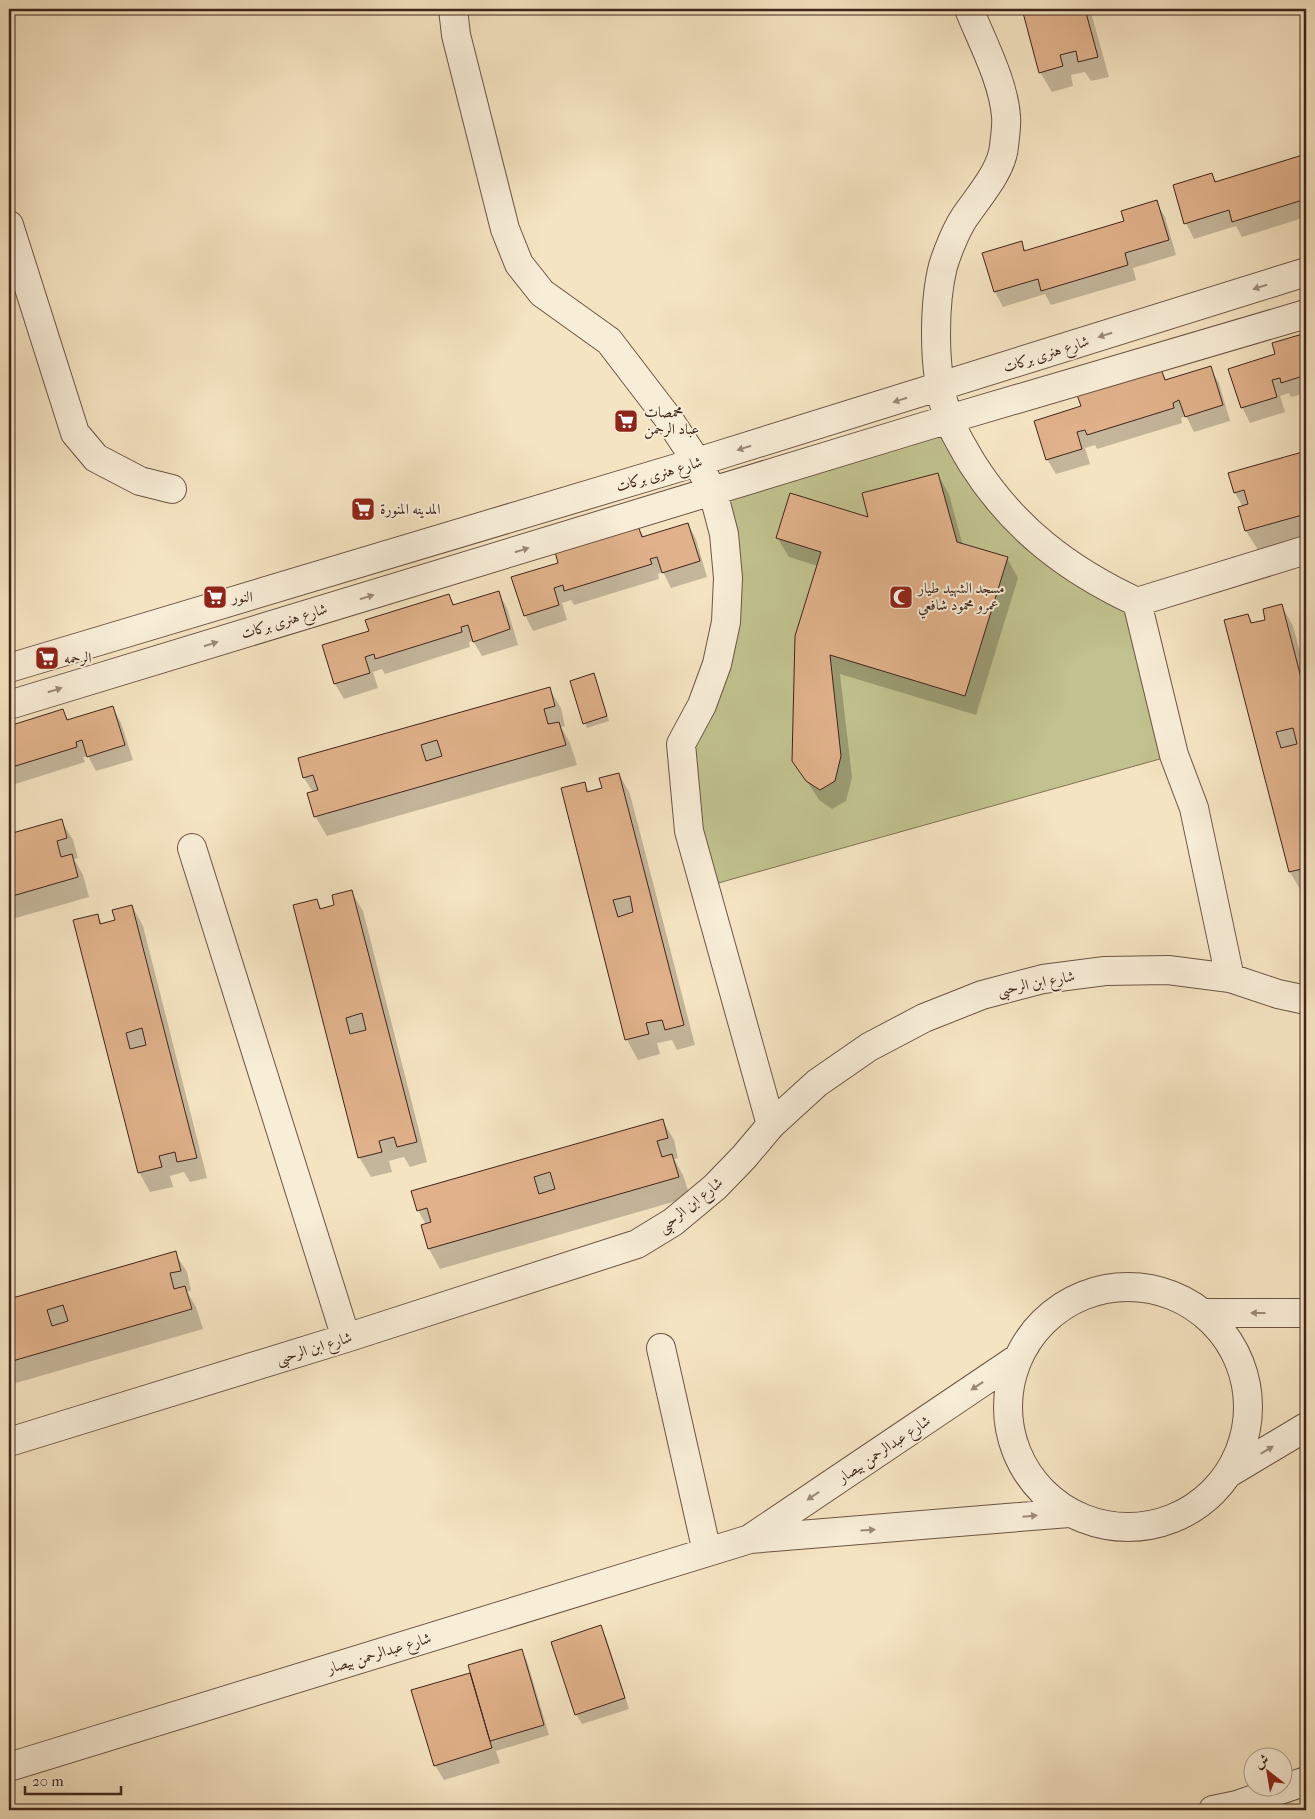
<svg xmlns="http://www.w3.org/2000/svg" width="1315" height="1819" font-family="'IM FELL French Canon',Amiri,serif">
  <style>
    .green { fill: #c1c28f; stroke: #807354 }
    .shadow { fill: #0003 }
    .building { fill: #e0b18a; stroke: #3f241a; fill-rule: evenodd }
    .lines { fill: none; stroke-linecap: round; stroke-linejoin: round }
    .minor-casing { stroke: #6c5444; stroke-width: 30 }
    .minor { stroke: #f8edd7; stroke-width: 28 }
    .oneway { fill: #9c8878 }
    .labels { text-anchor: middle; dominant-baseline: central; stroke-width: 4; stroke-linejoin: round; paint-order: stroke }
    .street-label { font-size: 15px; fill: #3f241a; stroke: #f8edd7 }
    .poi-label { font-size: 15px; fill: #3f241a; stroke: #f8edd7; text-anchor: start }
  </style>
  <rect width="100%" height="100%" fill="#f5e4c2"/>
  <filter id="stains"><feTurbulence type="fractalNoise" baseFrequency=".004" numOctaves="4"/><feColorMatrix values="0 0 0 0 .2 0 0 0 0 .09 0 0 0 0 .02 0 0 0 .5 -.17"/></filter>
  <radialGradient id="worn" r=".72"><stop offset=".6" stop-color="#630" stop-opacity="0"/><stop offset="1" stop-color="#630" stop-opacity=".3"/></radialGradient>
  <path class="green" d="M949,419L982,478L1137,602L1174,755L704,887L681,744L717,664L713,492Z"/>
  <path class="shadow" d="M1023,9H1090L1109,77L1091,81L1085,72L1071,75L1073,86L1052,92L1040,72Z
    M1306,155V217L1242,237L1236,226L1194,239L1186,223L1211,174L1217,183Z
    M1156,202L1165,217L1176,255L1133,268L1136,280L1051,305L1045,294L1003,307L995,292L1021,242L1026,251L1125,222Z
    M1306,334V393L1291,397L1289,393L1280,396L1285,412L1250,423L1242,407L1277,355L1274,344Z
    M1210,368L1219,383L1230,421L1194,432L1186,416L1181,418L1182,423L1097,449L1095,445L1085,448L1090,464L1056,474L1047,459L1082,407L1161,371L1167,381Z
    M1306,452V537L1258,550L1246,531L1243,507L1235,493L1230,474Z
    M938,475L949,494L963,546L1007,558L1018,578L976,715L840,674L852,777L846,801L832,809L819,800L793,760L818,566L789,557L777,537L870,519Z
    M688,524L696,539L707,577L671,588L663,572L658,574L659,579L574,605L571,600L562,603L567,620L533,631L525,615L560,564L638,527L644,537Z
    M498,592L507,608L518,645L482,656L473,641L469,642L470,647L385,674L382,669L373,672L378,688L344,699L335,684L323,646L370,632L449,595L455,606Z
    M1282,606L1293,626L1306,676V890L1301,891L1290,872L1248,615L1253,624L1266,621Z
    M594,674L609,721L587,728L571,682Z
    M549,688L561,708L565,726L561,727L570,743L577,765L327,836L315,816L313,792L304,778L299,759Z
    M113,708L121,723L133,760L96,771L88,756L83,757L85,762L9,786V727L63,711L69,721Z
    M619,774L630,794L695,1045L677,1050L672,1040L657,1043L660,1054L638,1060L627,1040L562,789L584,783L590,793L604,789Z
    M61,820L73,840L78,858L74,859L83,875L89,897L9,920V835Z
    M351,891L363,911L427,1162L410,1167L404,1157L389,1161L392,1172L371,1177L359,1157L317,900L322,910L336,906Z
    M132,906L143,926L207,1178L190,1182L184,1172L170,1176L173,1187L150,1192L139,1172L97,915L103,925L116,921Z
    M662,1120L674,1140L678,1158L674,1159L683,1175L690,1197L440,1269L429,1249L426,1225L418,1210Z
    M175,1253L187,1272L191,1290L187,1292L196,1307L203,1329L9,1385V1300Z
    M600,1627L606,1637L629,1709L582,1724L576,1714Z
    M521,1650L527,1661L549,1735L496,1751L500,1763L444,1780L435,1765L413,1691L471,1674Z"/>
  <path class="building" d="M1022,9H1085L1098,57L1078,62L1076,51L1060,55L1063,66L1039,73Z
    M1306,154V199L1232,222L1229,210L1184,224L1173,185L1212,173L1215,182Z
    M1157,200L1169,240L1125,253L1128,265L1041,291L1038,279L994,292L982,253L1022,241L1024,251L1124,221L1121,211Z
    M1306,333V375L1281,383L1280,378L1272,380L1277,397L1241,408L1228,369L1275,354L1272,343Z
    M1211,366L1223,405L1185,417L1179,400L1173,403L1174,408L1087,435L1085,430L1077,432L1082,449L1046,460L1034,421L1081,406L1077,395L1161,369L1165,380Z
    M1306,451V514L1245,531L1238,507L1248,504L1244,490L1234,493L1228,473Z
    M938,473L957,542L1008,557L965,696L830,655L841,756L835,781L820,790L806,781L792,761L795,636L821,552L776,538L790,493L868,517L862,493Z
    M688,523L700,561L662,573L657,557L650,559L652,564L564,591L563,585L554,588L559,605L524,616L511,577L558,563L555,552L638,526L642,537Z
    M499,591L510,629L473,642L468,625L461,627L462,632L375,659L374,654L365,657L370,673L334,684L322,645L369,631L365,620L449,594L453,605Z
    M1282,604L1306,697V868L1289,872L1224,620L1248,614L1251,623L1265,620L1263,609ZM1293,728L1297,744L1281,748L1276,732Z
    M594,673L607,716L583,724L570,681Z
    M550,687L555,706L544,709L548,724L559,722L566,745L314,817L307,793L318,790L313,775L303,778L298,758ZM437,740L442,756L426,761L421,745Z
    M113,706L125,745L87,757L82,740L76,742L77,747L9,768V726L63,709L67,720Z
    M619,773L684,1025L665,1030L662,1020L646,1023L649,1034L625,1040L561,788L585,782L587,792L602,788L599,778ZM630,896L633,912L618,917L613,900Z
    M62,819L67,838L57,841L61,857L72,854L78,877L9,897V834Z
    M352,890L417,1142L397,1147L394,1137L379,1141L382,1152L358,1158L293,905L317,899L320,909L334,905L332,895ZM362,1013L366,1030L350,1034L346,1018Z
    M132,905L197,1158L177,1162L175,1152L159,1156L162,1167L138,1173L73,920L98,914L100,924L115,920L112,910ZM142,1028L146,1045L130,1049L126,1033Z
    M663,1119L668,1138L657,1141L662,1157L672,1154L679,1177L428,1249L421,1225L431,1222L427,1208L417,1211L411,1191ZM550,1172L555,1189L539,1194L534,1177Z
    M176,1251L181,1271L170,1273L174,1289L185,1286L192,1309L9,1362V1299ZM63,1305L68,1321L52,1326L47,1310Z
    M601,1625L625,1698L575,1715L551,1642Z
    M522,1649L544,1725L490,1741L468,1665Z
    M470,1673L492,1748L434,1766L411,1690Z"/>
  <g class="lines">
    <g class="minor-casing">
      <path id="minor" d="M453,9L456,35L505,229L519,264L542,293L609,341L668,418L697,462L713,492L724,534L728,578L726,622L717,664L702,705L681,744L689,831L771,1125
        M969,9C982,42 1003,80 1006,116C1007,125 1005,136 1004,146C1002,171 978,197 964,218C956,230 947,253 943,266C938,286 936,314 936,334C936,362 939,393 949,420C955,435 964,449 972,463C1013,528 1068,570 1137,602L1174,755L1194,808L1230,978
        M9,225L75,433L96,458L140,481L172,489
        M1137,602L1306,550
        M9,668L697,462L1306,272
        M9,705L949,419L1306,314
        M192,848L346,1338
        M1008 1407a120 120 0 1 1 240 0a120 120 0 1 1-240 0Z
        M1205,1313H1306
        M661,1348L707,1552
        M9,1442L346,1338L637,1244L673,1222L715,1187L744,1157L771,1125L817,1083L869,1047L924,1018L982,995L1043,979L1105,971L1168,970L1230,978L1278,994L1306,1000
        M1229,1473L1306,1427
        M751,1538L1018,1358
        M9,1767L750,1539L1069,1513
        M1213,1810L1237,1805L1306,1781"/>
    </g>
    <use href="#minor" class="minor"/>
  </g>
  <defs><path id="oneway-solid" d="M-6-.8H1V-3.2L6.5 0L1 3.2V.8H-6Z" transform="scale(1.25)"/></defs>
  <g class="oneway">
    <use href="#oneway-solid" transform="translate(1260 287) rotate(162)"/>
    <use href="#oneway-solid" transform="translate(1105 335) rotate(162)"/>
    <use href="#oneway-solid" transform="translate(900 400) rotate(163)"/>
    <use href="#oneway-solid" transform="translate(744 448) rotate(163)"/>
    <use href="#oneway-solid" transform="translate(522 550) rotate(-17)"/>
    <use href="#oneway-solid" transform="translate(367 597) rotate(-17)"/>
    <use href="#oneway-solid" transform="translate(211 644) rotate(-17)"/>
    <use href="#oneway-solid" transform="translate(55 690) rotate(-17)"/>
    <use href="#oneway-solid" transform="translate(1258 1313) rotate(180)"/>
    <use href="#oneway-solid" transform="translate(977 1386) rotate(146)"/>
    <use href="#oneway-solid" transform="translate(1267 1450) rotate(-31)"/>
    <use href="#oneway-solid" transform="translate(813 1496) rotate(146)"/>
    <use href="#oneway-solid" transform="translate(1030 1516) rotate(-5)"/>
    <use href="#oneway-solid" transform="translate(868 1530) rotate(-4)"/>
  </g>
  <defs>
    <g id="supermarket-square" transform="scale(1.25)"><rect x="-9" y="-9" width="18" height="18" rx="4" fill="#8f2418" stroke="#f8edd7"/><path d="M-6-5.5h2.5l.6 2H6L4.5 2H-2.5L-4.4-4H-6ZM-1.5 3.2a1.3 1.3 0 1 0 .1 0ZM3 3.2a1.3 1.3 0 1 0 .1 0Z" fill="#fff"/></g>
    <g id="mosque-square" transform="scale(1.25)"><rect x="-9" y="-9" width="18" height="18" rx="4" fill="#8f2418" stroke="#f8edd7"/><path d="M3.5-4.9A6 6 0 1 0 3.5 4.9A5 5 0 1 1 3.5-4.9Z" fill="#fff"/></g>
  </defs>
  <g fill-rule="evenodd">
    <use href="#supermarket-square" x="626" y="421"/>
    <use href="#supermarket-square" x="363" y="509"/>
    <use href="#supermarket-square" x="215" y="597"/>
    <use href="#mosque-square" x="901" y="597"/>
    <use href="#supermarket-square" x="47" y="658"/>
  </g>
  <g class="labels">
    <g class="street-label">
      <text transform="translate(1046 354) rotate(-18)">شارع هنرى بركات</text>
      <text transform="translate(659 474) rotate(-17)">شارع هنرى بركات</text>
      <text transform="translate(284 621) rotate(-17)">شارع هنرى بركات</text>
      <text transform="translate(1036 983) rotate(-11)">شارع ابن الرحبى</text>
      <text transform="translate(690 1205) rotate(-39)">شارع ابن الرحبى</text>
      <text transform="translate(314 1348) rotate(-17)">شارع ابن الرحبى</text>
      <text transform="translate(884 1449) rotate(-34)">شارع عبدالرحمن بيصار</text>
      <text transform="translate(379 1653) rotate(-17)">شارع عبدالرحمن بيصار</text>
    </g>
    <g class="poi-label">
      <text x="644" y="412">محمصات<tspan x="644" dy="17">عباد الرحمن</tspan></text>
      <text x="380" y="509">المدينه المنورة</text>
      <text x="918" y="588">مسجد الشهيد طيار<tspan x="918" dy="17">عمرو محمود شافعي</tspan></text>
      <text x="232" y="597">النور</text>
      <text x="64" y="658">الرحمه</text>
    </g>
  </g>
  <rect width="1315" height="1819" fill="none" stroke="#f5e4c2" stroke-width="30"/>
  <rect x="10" y="10" width="1295" height="1799" fill="none" stroke="#3f241a" stroke-width="2.5"/>
  <rect x="15" y="15" width="1285" height="1789" fill="none" stroke="#3f241a"/>
  <g transform="translate(1268 1772) rotate(329)"><circle r="24" fill="#f8edd7" stroke="#ae9d8b"/>
  <path d="M0-4L9 19L0 12L-9 19Z" fill="#8f2418"/>
  <text y="-8" font-size="14" font-weight="bold" text-anchor="middle" fill="#3f241a">ش</text>
  </g>
  <path d="M25 1786v8h96v-8" fill="none" stroke="#3f241a" stroke-width="2.5"/>
  <text x="32" y="1786" font-size="15" fill="#3f241a" stroke="#f8edd7" stroke-width="4" paint-order="stroke">20 m</text>
  <rect width="100%" height="100%" filter="url(#stains)"/>
  <rect width="100%" height="100%" fill="url(#worn)"/>
</svg>
